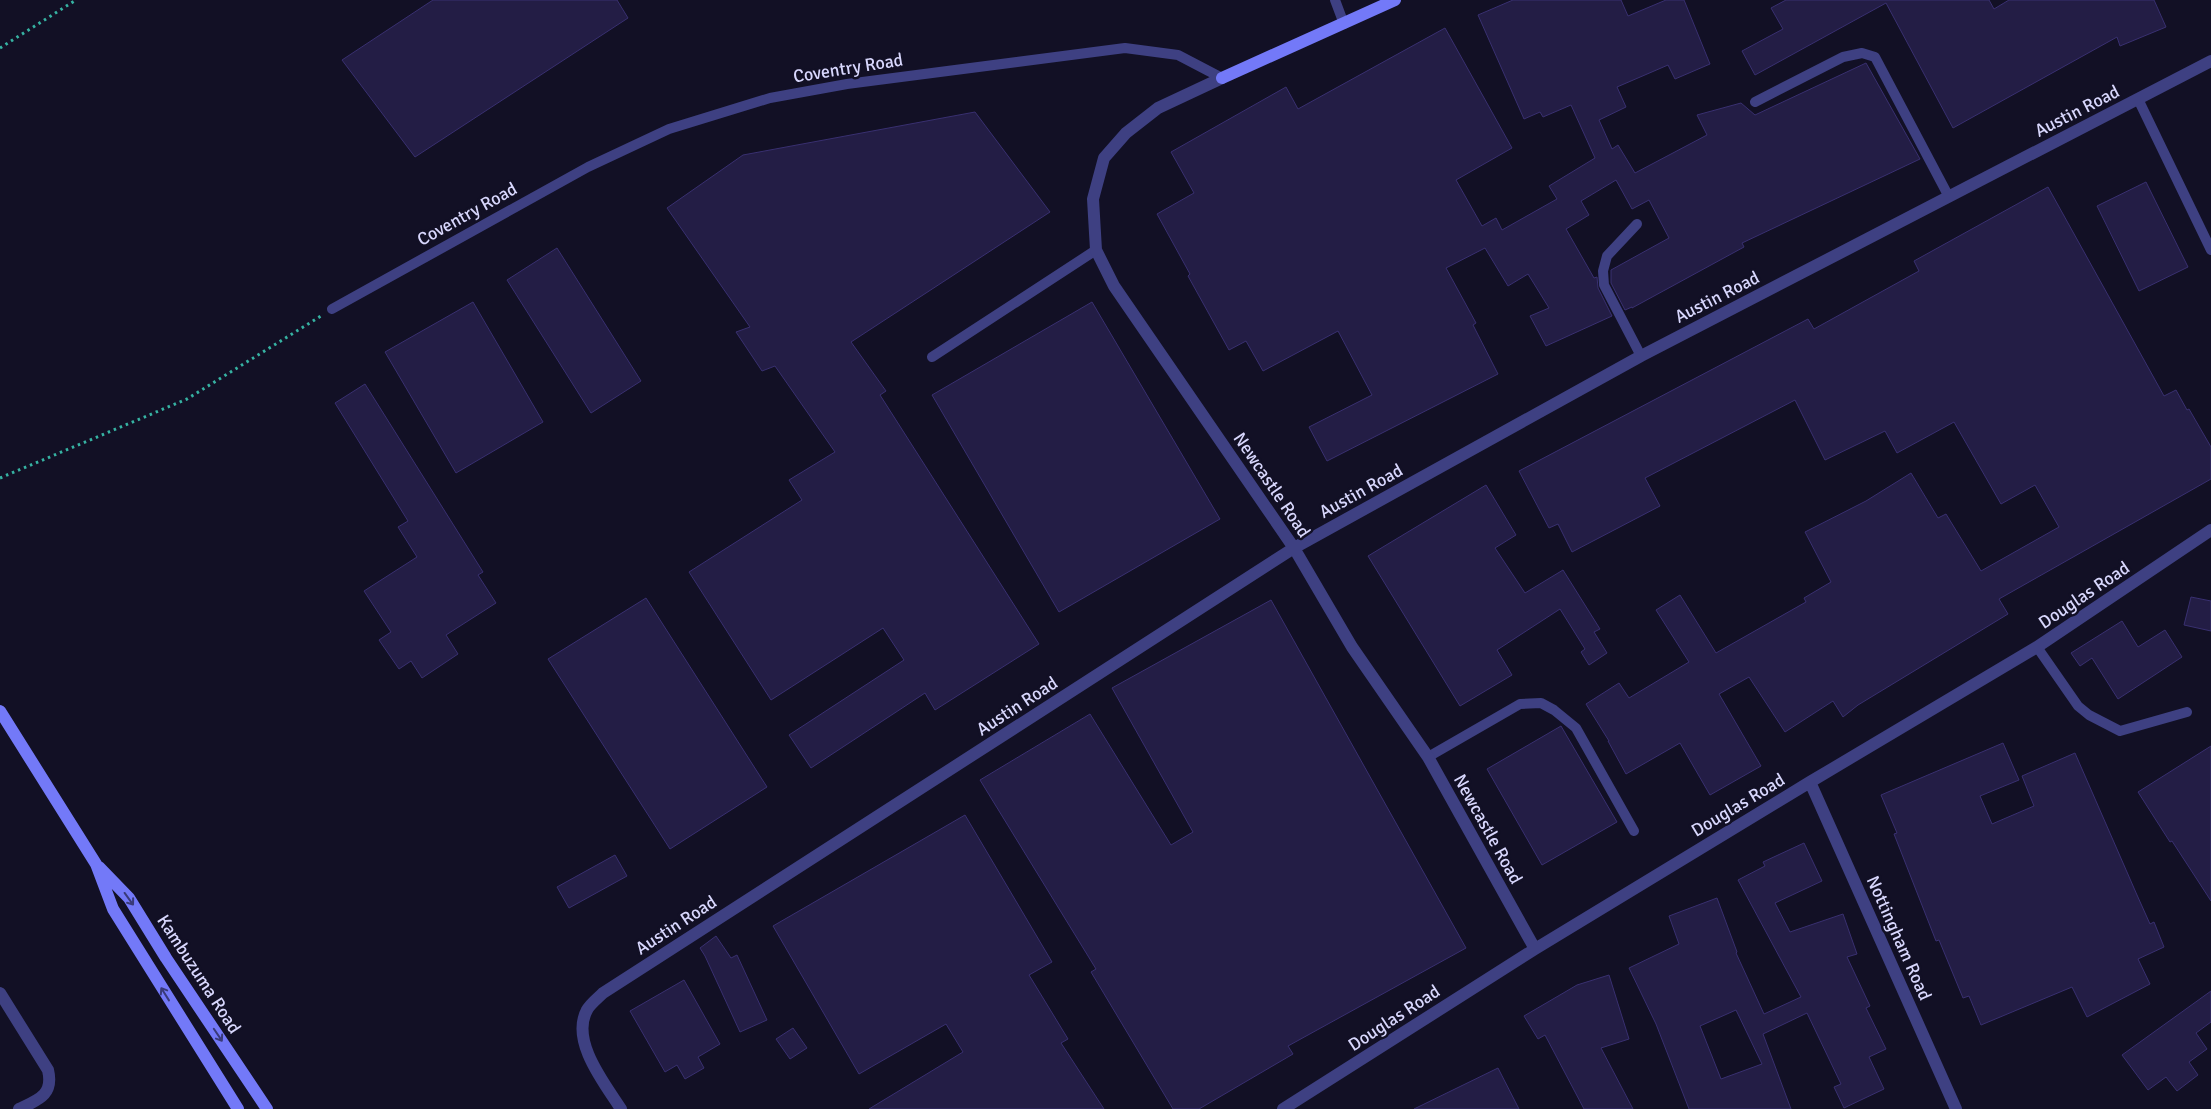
<svg xmlns="http://www.w3.org/2000/svg" width="2211" height="1109" font-family="Signika,sans-serif">
  <style>
    .building { fill: #231d45; stroke: #393070; fill-rule: evenodd }
    .lines { fill: none; stroke-linecap: round; stroke-linejoin: round }
    .path { stroke: #36b2a2; stroke-width: 3; stroke-dasharray: 2.5 4; stroke-linecap: butt }
    .lane { stroke: #3e4082; stroke-width: 10 }
    .street { stroke: #3e4082; stroke-width: 12 }
    .secondary { stroke: #7379f8; stroke-width: 12 }
    .oneway { stroke: #393a79 }
    .labels { text-anchor: middle; dominant-baseline: central; stroke-width: 5; stroke-linejoin: round; paint-order: stroke }
    .street-label { font-size: 18px; fill: #d8d7fd; stroke: #121025 }
  </style>
  <rect width="100%" height="100%" fill="#121025"/>
  <path class="building" d="M433,0H617L628,18L415,157L342,60Z
    M1513,0H1621L1628,16L1666,0H1684L1710,64L1675,79L1668,65L1617,87L1626,107L1599,120L1612,149L1618,145L1635,173L1707,135L1697,115L1741,103L1755,115L1866,63L1920,159L1742,243L1744,247L1632,308V307L1625,310L1611,283V270L1669,238L1649,200L1632,209L1616,180L1581,201L1589,215L1566,229L1594,278L1597,277L1598,288L1612,316L1546,346L1530,316L1549,308L1528,274L1508,286L1485,248L1446,268L1476,323L1473,325L1498,374L1327,461L1309,427L1372,395L1338,331L1263,371L1246,341L1229,350L1188,276L1190,274L1157,214L1194,193L1171,152L1286,87L1298,109L1445,28L1512,148L1456,180L1482,226L1496,218L1502,230L1557,199L1549,186L1595,158L1571,105L1543,117L1540,112L1524,119L1478,15Z
    M1786,0H1989L1994,9L2009,0H2154L2166,27L2120,46L2117,37L1953,128L1886,3L1755,75L1742,51L1783,29L1771,8Z
    M975,112L1050,212L851,342L886,391L880,395L1039,644L935,710L925,693L811,768L789,735L904,660L883,628L771,700L689,572L802,500L789,480L835,452L775,366L762,371L736,332L750,327L667,208L743,155Z
    M2146,182L2188,267L2139,291L2097,206Z
    M2048,187L2164,396L2176,390L2187,410L2189,409L2211,447V479L1999,599L2008,614L1858,705L1843,717L1833,701L1785,732L1749,677L1719,694L1761,766L1710,795L1680,743L1626,774L1608,741H1609L1586,704L1619,683L1629,698L1689,662L1656,610L1680,595L1716,653L1806,602L1804,598L1831,582L1805,532L1866,501L1911,473L1938,518L1946,514L1981,571L2059,527L2035,485L2001,504L1954,422L1897,453L1885,431L1825,460L1795,400L1645,478L1660,506L1572,552L1558,524L1549,528L1519,471L1808,319L1814,329L1919,271L1914,261Z
    M557,248L641,381L591,413L507,280Z
    M473,302L543,422L456,473L385,352Z
    M1092,302L1220,519L1059,612L932,395Z
    M365,384L483,572L478,575L496,603L446,635L458,654L422,678L411,661L399,669L379,640L391,632L364,591L417,557L398,527L408,521L335,403Z
    M1486,485L1516,535L1495,548L1525,593L1563,570L1600,629L1594,632L1607,653L1589,665L1581,652L1585,649L1560,609L1497,650L1512,675L1460,706L1368,556Z
    M2191,597L2211,601V631L2184,625Z
    M646,598L767,787L670,849L548,659Z
    M1271,600L1466,948L1288,1046L1293,1054L1199,1109H1173L1091,972L1096,969L980,780L1090,714L1171,845L1193,832L1112,688Z
    M2122,621L2138,647L2165,630L2182,657L2118,699L2092,658L2080,666L2071,653Z
    M1561,726L1617,822L1542,865L1487,769Z
    M2003,743L2019,780L1980,796L1992,824L2034,806L2022,776L2075,753L2137,895L2150,924L2154,922L2164,947L2138,959L2150,984L2087,1017L2072,987L1981,1025L1969,996L1963,998L1939,940L1936,941L1894,834L1897,833L1881,795Z
    M2211,746V901L2172,841L2170,842L2138,792Z
    M965,815L1052,962L1029,975L1068,1039L1061,1043L1104,1109H869L963,1052L946,1024L859,1074L773,926Z
    M1804,843L1822,881L1775,903L1790,932L1843,914L1857,954L1847,957L1870,1006L1866,1008L1886,1049L1869,1057L1884,1089L1844,1108L1834,1087L1841,1084L1807,1013L1763,1034L1791,1109H1689L1656,1024L1629,968L1679,944L1669,916L1717,898L1737,952L1736,953L1764,1014L1801,997L1738,880L1765,866L1763,862ZM1736,1010L1762,1064L1721,1079L1700,1026Z
    M615,855L627,876L569,908L557,887Z
    M716,936L731,958L737,955L767,1020L740,1032L705,956L700,948Z
    M1609,975L1629,1039L1601,1048L1633,1109H1584L1545,1035L1538,1039L1524,1016L1577,985Z
    M684,980L720,1044L698,1057L704,1068L685,1079L677,1065L665,1072L630,1011Z
    M2211,991V1022L2196,1033L2207,1049L2189,1062L2198,1075L2177,1091L2166,1077L2148,1090L2122,1055Z
    M793,1028L807,1048L790,1059L776,1039Z
    M1498,1068L1519,1109H1414Z"/>
  <g class="lines">
    <path class="path" d="M0,48L76,0
      M0,478L187,399L321,316"/>
    <path class="lane" d="M1335,0L1344,24
      M2138,99L2211,250
      M1755,102L1843,57L1862,53L1875,57L1949,197
      M1637,224L1607,256L1603,271L1604,285L1641,356
      M332,309L588,167L669,129L770,98L847,84L1125,48L1178,55L1222,78
      M932,357L1096,250
      M2037,647L2078,706L2089,715L2120,731L2187,712
      M1428,757L1520,704L1541,703L1554,710L1576,728L1634,831"/>
    <path class="street" d="M1222,78L1158,108L1126,133L1104,158L1093,199L1096,250L1114,286L1294,548L1352,647L1428,757L1535,949
      M1810,782L1956,1109
      M0,993L48,1070C54,1095 38,1100 19,1109
      M621,1109C605,1084 570,1041 587,1010C590,1004 598,998 603,993L1294,548L1641,356L2211,61
      M1283,1109L1535,949L1810,782L2037,647L2211,530"/>
    <path class="secondary" d="M1222,78L1395,0
      M0,711L96,864L113,909L238,1109
      M99,867L129,898L166,958L267,1109"/>
  </g>
  <defs><path id="oneway-shaft" d="M-6 0H5M1.5-3L5.5 0L1.5 3" fill="none" stroke-width="1.6" stroke-linecap="round" stroke-linejoin="round" transform="scale(1.25)"/></defs>
  <g class="oneway">
    <use href="#oneway-shaft" transform="translate(129 899) rotate(54)"/>
    <use href="#oneway-shaft" transform="translate(165 994) rotate(-122)"/>
    <use href="#oneway-shaft" transform="translate(218 1035) rotate(56)"/>
  </g>
  <g class="labels">
    <g class="street-label">
      <text transform="translate(848 68) rotate(-9)">Coventry Road</text>
      <text transform="translate(2077 111) rotate(-27)">Austin Road</text>
      <text transform="translate(467 214) rotate(-29)">Coventry Road</text>
      <text transform="translate(1717 297) rotate(-27)">Austin Road</text>
      <text transform="translate(1272 485) rotate(56)">Newcastle Road</text>
      <text transform="translate(1361 491) rotate(-29)">Austin Road</text>
      <text transform="translate(2084 595) rotate(-34)">Douglas Road</text>
      <text transform="translate(1017 706) rotate(-33)">Austin Road</text>
      <text transform="translate(1738 805) rotate(-31)">Douglas Road</text>
      <text transform="translate(1488 829) rotate(61)">Newcastle Road</text>
      <text transform="translate(676 925) rotate(-33)">Austin Road</text>
      <text transform="translate(1899 938) rotate(66)">Nottingham Road</text>
      <text transform="translate(199 974) rotate(57)">Kambuzuma Road</text>
      <text transform="translate(1394 1018) rotate(-33)">Douglas Road</text>
    </g>
  </g>
</svg>
